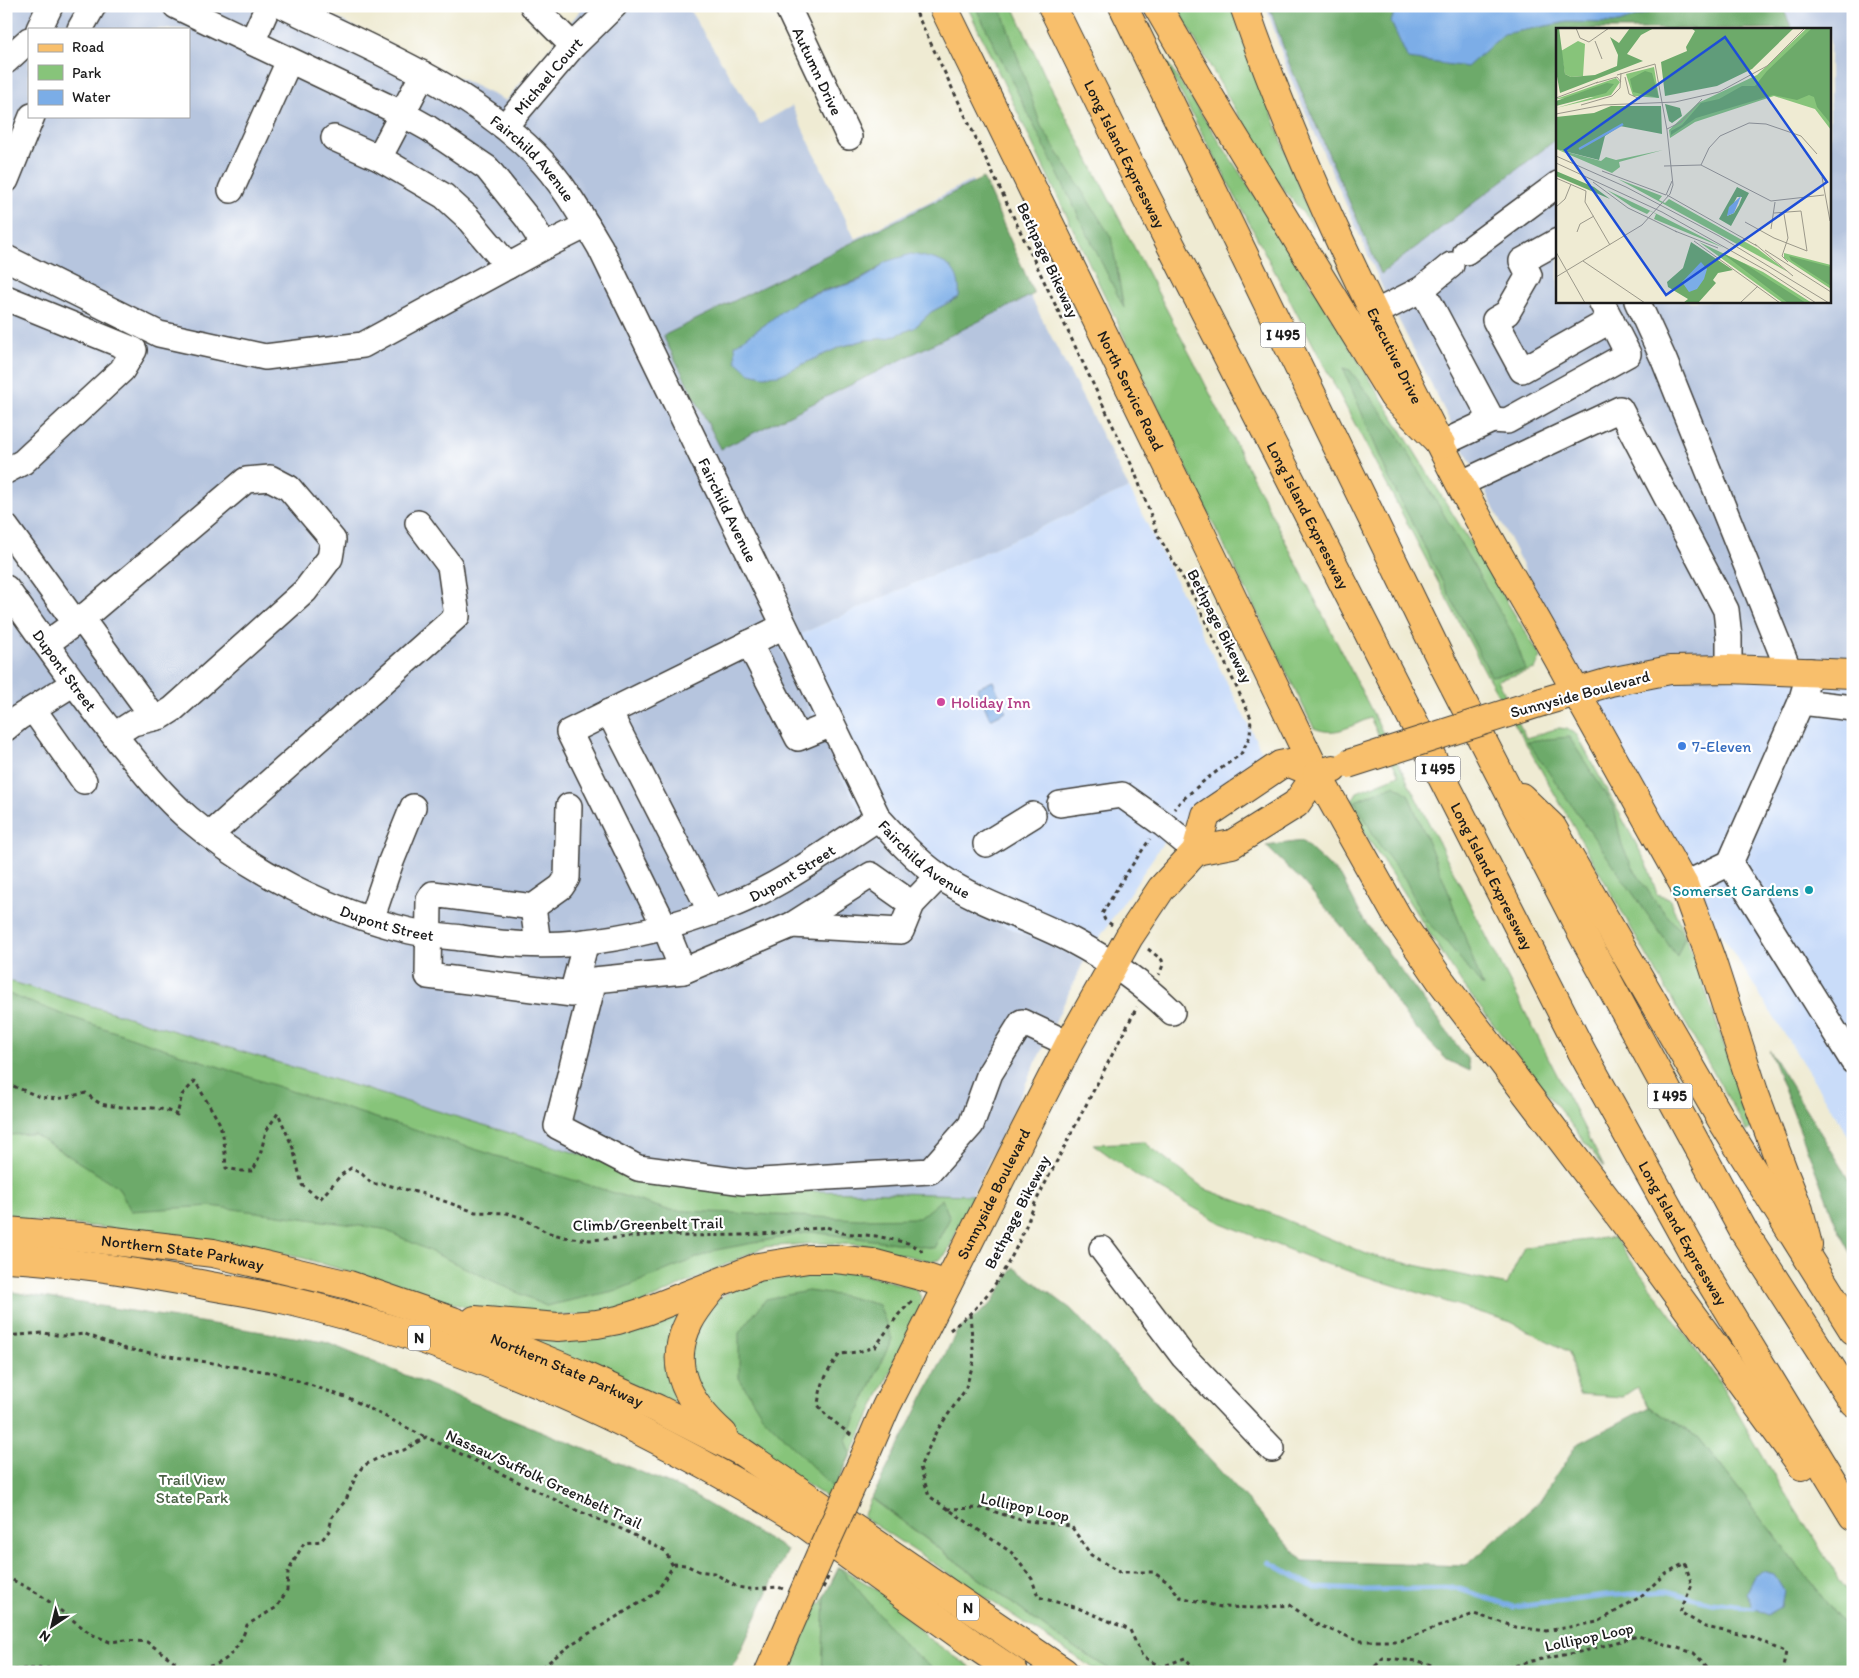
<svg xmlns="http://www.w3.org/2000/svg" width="1859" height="1678" font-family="Itim,sans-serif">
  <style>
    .built { fill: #c9dcf9 }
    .industrial { fill: #b6c5de; fill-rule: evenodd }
    .green { fill: #87c47a; stroke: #52704b }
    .forest { fill: #6daa6a; stroke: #446343; fill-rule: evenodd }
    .water { fill: #7bade7; stroke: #4c6482 }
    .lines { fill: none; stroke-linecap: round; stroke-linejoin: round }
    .stream { stroke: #7bade7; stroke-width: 5 }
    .minor-casing { stroke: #3c3b37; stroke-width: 28 }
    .major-casing { stroke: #3c3b37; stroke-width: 30 }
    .highway-casing { stroke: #3c3b37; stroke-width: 30 }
    .path { stroke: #3c3b37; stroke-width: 3; stroke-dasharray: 4 4; stroke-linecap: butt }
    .minor { stroke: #fff; stroke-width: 25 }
    .major { stroke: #f8bf6c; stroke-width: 28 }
    .highway { stroke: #f8bf6c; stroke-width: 28 }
    .major-bridge-casing { stroke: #3c3b37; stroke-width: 30; stroke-linecap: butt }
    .path-bridge { stroke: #3c3b37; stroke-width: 3; stroke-dasharray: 4 4; stroke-linecap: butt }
    .major-bridge { stroke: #f8bf6c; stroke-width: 28 }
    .hotel-dot { fill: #d1479c; stroke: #fff; stroke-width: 2 }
    .shop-dot { fill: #3f7fe0; stroke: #fff; stroke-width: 2 }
    .culture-dot { fill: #0f9aa8; stroke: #fff; stroke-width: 2 }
    .labels { text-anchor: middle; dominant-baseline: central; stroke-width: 4.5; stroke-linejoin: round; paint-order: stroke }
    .shield { fill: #fff; stroke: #606060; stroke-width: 1 }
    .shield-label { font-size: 15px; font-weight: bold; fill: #1c1c1c }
    .street-label { font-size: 16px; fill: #1c1c1c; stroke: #fff }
    .hotel-label { font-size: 16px; fill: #b23c85; stroke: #fff; text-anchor: start }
    .shop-label { font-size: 16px; fill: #366cbe; stroke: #fff; text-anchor: start }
    .culture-label { font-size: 16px; fill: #0d838f; stroke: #fff; text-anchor: end }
    .park-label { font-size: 16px; fill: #475f42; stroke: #fff }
    .inset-river { fill: none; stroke: #7bade7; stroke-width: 2.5 }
    .inset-road { fill: none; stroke: #9b988a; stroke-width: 1 }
    .view { fill: #1d4ed8; fill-opacity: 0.15; stroke: #1d4ed8; stroke-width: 2.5 }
    .inset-edge { fill: none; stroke: #1c1c1c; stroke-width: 2.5 }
  </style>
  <rect width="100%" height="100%" fill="#fff"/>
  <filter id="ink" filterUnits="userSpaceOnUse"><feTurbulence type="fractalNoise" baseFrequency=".02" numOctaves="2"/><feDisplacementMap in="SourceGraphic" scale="10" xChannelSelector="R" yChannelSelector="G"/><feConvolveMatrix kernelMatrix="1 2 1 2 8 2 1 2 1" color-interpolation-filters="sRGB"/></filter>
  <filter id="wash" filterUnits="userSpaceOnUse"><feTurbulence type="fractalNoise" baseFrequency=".0096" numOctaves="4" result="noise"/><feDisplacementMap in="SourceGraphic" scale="20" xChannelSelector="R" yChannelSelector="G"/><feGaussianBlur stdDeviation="1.12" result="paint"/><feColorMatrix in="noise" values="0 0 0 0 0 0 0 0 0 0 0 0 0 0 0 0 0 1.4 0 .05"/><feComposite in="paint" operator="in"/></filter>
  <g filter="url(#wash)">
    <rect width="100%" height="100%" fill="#efebd3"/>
    <path class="built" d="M1129,488L1266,760L1202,803L1163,843L1084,961L957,905L879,847L837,768L778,644Z
      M1853,673V1143L1692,887L1579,685Z"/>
    <path class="industrial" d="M6,6H312L506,101L584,6H687L760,124L792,106L855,239L972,180L1001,239L1129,488L778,644L837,768L879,847L957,905L1084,961L973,1195L691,1188L6,980ZM29,29H189V116H29Z
      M1266,6H1853V673L1579,685L1555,629L1384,291L1288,72ZM1558,29H1830V301H1558Z"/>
    <path class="green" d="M967,6H1013L1046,78L1194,362L1604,1167L1462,984L1352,813V801L1357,792L1399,775L1370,718C1350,726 1335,737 1314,728L1211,519Z
      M1176,6H1232L1314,227L1271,173Z
      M1154,42L1284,240L1541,657L1535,669L1498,680L1526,738L1559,728L1567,729L1577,735L1647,864L1657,894L1669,898L1696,962L1752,1128L1747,1131L1488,677Z
      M6,980L691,1188L973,1195L947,1253L939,1260L929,1261L863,1245L819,1243L764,1247L619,1314L515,1317L468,1308L303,1258L170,1234L6,1218Z
      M1144,1142L1205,1189L1260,1209L1369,1255L1507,1285L1524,1247L1614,1237L1719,1381L1776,1479L1853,1601V1637L1699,1438L1649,1407L1637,1387L1622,1397L1579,1394L1569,1352L1511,1322L1320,1262L1221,1223L1137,1176L1093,1144Z
      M842,1269L915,1288L921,1297L920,1309L830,1499L796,1478L756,1443L711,1416L688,1382L687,1341L704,1309L736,1287L776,1275Z
      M685,1309L679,1402H672L533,1343L528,1333Z
      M871,1498L1056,1636L1114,1672H1099L863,1517Z
      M839,1567L886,1595L928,1638L977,1672H782L813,1600L821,1604Z"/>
    <path class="forest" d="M975,6H1000L1041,126L1111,237L1124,308Z
      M1269,6H1782L1792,29H1558V138L1381,274L1289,63Z
      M983,178L1034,294L721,449L663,336ZM885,262L959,297L931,312L914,328L888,338L865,340L840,347L779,375L735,345C746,338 757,331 767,323C779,314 791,303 805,297C836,283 858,288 885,262Z
      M1343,368L1350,370L1395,430L1513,634L1526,670L1491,676L1389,478Z
      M1569,737L1614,807L1622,846L1632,866L1654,900L1685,936L1677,957L1527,741Z
      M1395,785L1408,794L1445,883L1483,987L1444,939L1425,920L1405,879L1378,843L1355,801Z
      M1302,841L1342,878L1363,919L1468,1060L1470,1071L1447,1060L1409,1021L1378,975L1346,931L1303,882L1266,846Z
      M6,993L59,1013L297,1093L668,1210L859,1219L919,1218L942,1199L950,1218L934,1248L811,1232L716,1250L618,1290L546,1306L383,1229L211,1206L131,1211L118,1187L34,1134L6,1135Z
      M1769,1050L1853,1185V1256L1838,1229Z
      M1014,1267L1071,1309L1303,1561L1466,1566L1540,1501L1576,1445L1649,1407L1699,1438L1853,1637V1672H1114L1056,1636L872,1498L957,1331L992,1303Z
      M6,1291L325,1342L682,1489L787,1550L731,1672H6Z
      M808,1291L845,1296L879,1305L892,1339L846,1440L851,1454L834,1489L762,1415L739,1378V1333L766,1299Z
      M839,1567L905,1645L937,1672H822L825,1595Z"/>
    <path class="water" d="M1396,6H1666L1619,23L1567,22L1504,34L1467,67L1408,59L1391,22Z
      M911,254C939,260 962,262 959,297L931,312L914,328L888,338L865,340L840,347L779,375L763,376L750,373L736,361L735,345L766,324L783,310L805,297L859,281L876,271L885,262Z
      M993,681L1006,711L990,719L977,688Z
      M1762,1571L1774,1574L1784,1590L1781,1607L1767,1615L1754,1608L1746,1592L1754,1576Z"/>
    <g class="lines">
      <path class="stream" d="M1269,1562L1315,1588L1364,1590L1456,1588L1514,1607L1606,1596L1667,1591L1711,1603L1754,1608L1758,1605"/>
    </g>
  </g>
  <g filter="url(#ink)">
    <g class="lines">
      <g class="minor-casing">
        <g id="minor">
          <path d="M176,6L403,114L428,128L487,168L528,219L545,246"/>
          <path id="s1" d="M284,6C371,49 465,85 535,154C561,180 581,215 600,247L878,818C897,839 916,860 939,876C980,904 1029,918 1073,941C1109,960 1143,984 1172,1012"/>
          <path d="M533,6L573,46"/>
          <path id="s2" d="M787,6L849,137"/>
          <path d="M39,29L50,6"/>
          <path d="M80,29L93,6"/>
          <path d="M252,42L268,6"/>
          <path d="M6,61L29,40"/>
          <path d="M423,74L379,158L444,196L466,216L508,266"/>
          <path id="s3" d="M505,126L573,46L614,6"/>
          <path d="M334,138L379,158"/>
          <path d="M6,180L32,116"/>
          <path d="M231,190L289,61"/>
          <path d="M1558,241L1522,261L1529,275L1507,313L1495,320L1522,370L1611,320"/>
          <path d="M1466,252L1558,184"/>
          <path d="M6,258L159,334L265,357L363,345L545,246L587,225"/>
          <path d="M1422,289L1492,420L1441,444"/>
          <path d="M6,298L134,350L122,370L23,462L6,471"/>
          <path d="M1637,301L1664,360L1789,671"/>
          <path d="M1373,314L1422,289L1451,265"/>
          <path d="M1492,420L1507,421L1628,354L1601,301"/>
          <path d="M1460,484L1620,409L1726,610L1729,637V669"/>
          <path d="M6,527L75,622"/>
          <path id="s4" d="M6,588C44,641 80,694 121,744C142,770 163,796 188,818C251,872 330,912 410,931C427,935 445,936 462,938C500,944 539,947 577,943C629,938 680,925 729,906C781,886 832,848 878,818"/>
          <path d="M81,618L154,718"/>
          <path d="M784,626L569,732L665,927L683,971L792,925L901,931L912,904L939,876"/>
          <path d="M749,643L798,738L832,724"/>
          <path d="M46,644L90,612L246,480L270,478L289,488L333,540L330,558L305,591L173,709L162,716L133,723L114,735"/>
          <path d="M1801,702L1853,708"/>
          <path d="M33,709L84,781"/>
          <path d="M609,712L711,912"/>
          <path d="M6,728L18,718L74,683"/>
          <path d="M1060,804L1122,795L1163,824L1196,851"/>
          <path d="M210,835L457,616L450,566L418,523"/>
          <path d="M986,844L1033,815"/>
          <path d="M1730,863L1853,1061"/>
          <path d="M1684,885L1730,863L1801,702L1810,671"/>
          <path d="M533,907L561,887L567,878L569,806"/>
          <path d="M371,920L390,864L413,807"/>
          <path d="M792,925L871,875L912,904"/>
          <path d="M538,944L533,907L433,894L429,900L428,976L572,994L586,942"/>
          <path d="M683,971L594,980L557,1126L638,1168L744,1182L930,1171L971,1125L990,1073L1022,1022L1069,1044"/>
          <path d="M1102,1249L1183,1356L1272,1449"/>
        </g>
      </g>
      <g class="major-casing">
        <g id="major">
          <path id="s5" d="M943,6L1199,529L1317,774"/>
          <path id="s6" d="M1244,6C1301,172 1381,329 1460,484C1496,555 1540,622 1576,692"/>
          <path d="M1542,702L1610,682L1670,670L1729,669L1853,674"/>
          <path d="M1196,851L1232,844L1296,804L1317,774L1333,769"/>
          <path id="s7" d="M865,1456L886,1407L1024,1132L1069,1044L1129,937L1161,889L1196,851L1206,815L1280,765L1290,763L1317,774"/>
          <path d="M769,1672L821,1553"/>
        </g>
      </g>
      <g class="highway-casing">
        <g id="highway">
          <path id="s8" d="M1052,6L1129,163L1582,1052L1696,1258L1853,1516"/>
          <path d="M1123,6L1443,664L1584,937L1744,1232L1853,1402"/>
          <path d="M1157,6L1213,102L1393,396L1441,444"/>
          <path d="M1576,692L1684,885L1712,962L1754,1092L1784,1173L1799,1210L1808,1245"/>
          <path d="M1317,774L1398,918L1441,981L1627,1226L1802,1466"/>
          <path d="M1521,797L1552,827L1724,1124L1853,1330"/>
          <path id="s9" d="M6,1231L81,1237L213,1253L349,1285L453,1321L580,1374L658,1409L742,1452L1064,1672"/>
          <path d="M6,1258C69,1261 133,1272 195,1283C225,1289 256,1293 286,1300C469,1343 639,1422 798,1519L971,1643L1014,1672"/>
          <path d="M716,1284C707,1296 696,1308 689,1322C666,1367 689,1404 723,1434"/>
          <path d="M475,1320L558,1327L597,1324L618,1320L646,1311L758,1267L808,1259H835L872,1263L924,1277L947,1285"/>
        </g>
      </g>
      <path class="path" d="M913,6L1134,470L1159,537L1195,599L1251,718L1250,736L1241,754L1205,780L1180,802L1174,809
        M1112,925L1105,920L1102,914L1124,877L1150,839
        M1148,949L1162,960L1163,965L1159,975
        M6,1083L40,1097L57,1099L86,1093C92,1098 98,1104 106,1105C130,1110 156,1103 177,1115L182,1095L195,1081L219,1122L224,1139L226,1168L241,1171H253L260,1155L266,1131L278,1113L293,1148L302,1185L320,1199L341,1175L351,1168L362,1174L372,1184H383L424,1194L475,1212L507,1213L523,1218L546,1232L564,1237L590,1240L668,1234L684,1236L743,1235L774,1233L827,1227L842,1233L876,1236L908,1243L921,1250L922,1253
        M970,1314L974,1361L965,1390L936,1432L920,1467L929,1496L1012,1553L1032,1579L1038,1597L1078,1608L1130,1630L1142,1656L1161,1667L1185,1658L1198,1672
        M950,1330C960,1322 971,1314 979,1304C1005,1276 1022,1238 1035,1203L1137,1007
        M6,1336L43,1333L63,1336L85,1334L126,1349L275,1373L351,1399L425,1437
        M851,1435L827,1416L818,1405C820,1385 828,1369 840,1354L858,1352L875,1347L899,1314L914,1299
        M947,1509L983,1508L1021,1520L1071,1526L1091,1555L1119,1572H1153L1169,1583L1180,1597L1221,1607L1258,1608L1290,1605L1316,1624L1359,1641H1399L1474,1614L1516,1627L1546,1631L1598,1622L1640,1597L1666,1573L1685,1563L1692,1585L1680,1612L1705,1627L1753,1637L1786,1653L1782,1672
        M674,1565V1564L686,1565L698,1571L714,1573L737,1587L750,1589L778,1587L783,1589
        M6,1578L7,1577L39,1594L91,1634L110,1642L126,1640L147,1642L185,1669C195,1668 206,1668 216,1664C231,1660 243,1639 247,1625L277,1607L287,1590L288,1572L304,1543L321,1541L329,1531L332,1517L346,1500L356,1476L363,1466L384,1455L404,1450L426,1437L576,1510L624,1530L665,1551L673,1566
        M6,1670L70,1667L84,1672
        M536,1672L573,1643L656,1593L673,1566
        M1370,1672L1383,1658L1418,1661L1455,1672
        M1492,1672L1532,1661L1585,1651L1638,1636L1694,1653L1712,1672"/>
      <use href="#minor" class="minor"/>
      <use href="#major" class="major"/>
      <use href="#highway" class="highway"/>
      <g class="major-bridge-casing">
        <path id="major-bridge" d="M1348,764L1542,702
          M821,1553L865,1456"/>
      </g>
      <path class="path-bridge" d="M823,1588L830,1573"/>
      <use href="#major-bridge" class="major-bridge"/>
    </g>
  </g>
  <circle class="hotel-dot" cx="941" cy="702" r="5"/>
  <circle class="shop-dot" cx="1682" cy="746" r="5"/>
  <circle class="culture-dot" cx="1809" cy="890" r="5"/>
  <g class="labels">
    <g class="shield">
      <rect x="1260.5" y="322.5" width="45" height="25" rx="4"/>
      <rect x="1415.5" y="756.5" width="45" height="25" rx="4"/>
      <rect x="1647.5" y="1083.5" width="45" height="25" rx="4"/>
      <rect x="408" y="1325.5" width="22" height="25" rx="4"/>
      <rect x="957" y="1595.5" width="22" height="25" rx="4"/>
    </g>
    <g class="shield-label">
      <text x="1283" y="335">I 495</text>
      <text x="1438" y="769">I 495</text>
      <text x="1670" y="1096">I 495</text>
      <text x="419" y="1338">N</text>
      <text x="968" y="1608">N</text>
    </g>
    <g class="street-label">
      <text stroke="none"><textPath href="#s2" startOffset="72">Autumn Drive</textPath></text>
      <text stroke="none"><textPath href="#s3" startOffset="66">Michael Court</textPath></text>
      <text stroke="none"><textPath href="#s8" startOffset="165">Long Island Expressway</textPath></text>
      <text stroke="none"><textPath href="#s1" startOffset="294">Fairchild Avenue</textPath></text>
      <text transform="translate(1048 260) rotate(65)">Bethpage Bikeway</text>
      <text stroke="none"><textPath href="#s6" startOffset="381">Executive Drive</textPath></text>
      <text stroke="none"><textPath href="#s5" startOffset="428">North Service Road</textPath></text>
      <text stroke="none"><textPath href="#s1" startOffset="699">Fairchild Avenue</textPath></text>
      <text stroke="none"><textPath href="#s8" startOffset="570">Long Island Expressway</textPath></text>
      <text transform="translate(1220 626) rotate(63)">Bethpage Bikeway</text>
      <text stroke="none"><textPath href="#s4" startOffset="101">Dupont Street</textPath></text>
      <text transform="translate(1580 694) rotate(-15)">Sunnyside Boulevard</text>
      <text stroke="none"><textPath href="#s1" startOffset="1104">Fairchild Avenue</textPath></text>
      <text stroke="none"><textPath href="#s4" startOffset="941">Dupont Street</textPath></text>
      <text stroke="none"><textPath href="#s8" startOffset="975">Long Island Expressway</textPath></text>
      <text stroke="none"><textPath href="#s4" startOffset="521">Dupont Street</textPath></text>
      <text stroke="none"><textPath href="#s7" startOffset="292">Sunnyside Boulevard</textPath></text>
      <text transform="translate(1017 1212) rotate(-63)">Bethpage Bikeway</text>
      <text transform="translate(648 1224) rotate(-1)">Climb/Greenbelt Trail</text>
      <text stroke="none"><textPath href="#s8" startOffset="1380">Long Island Expressway</textPath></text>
      <text stroke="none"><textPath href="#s9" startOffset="178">Northern State Parkway</textPath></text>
      <text stroke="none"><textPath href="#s9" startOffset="582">Northern State Parkway</textPath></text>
      <text transform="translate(544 1479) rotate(25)">Nassau/Suffolk Greenbelt Trail</text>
      <text transform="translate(1025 1507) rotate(12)">Lollipop Loop</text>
      <text transform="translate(1589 1637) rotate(-12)">Lollipop Loop</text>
    </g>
    <g class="hotel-label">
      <text x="951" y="702">Holiday Inn</text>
    </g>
    <g class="shop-label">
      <text x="1692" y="746">7-Eleven</text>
    </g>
    <g class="culture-label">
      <text x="1799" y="890">Somerset Gardens</text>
    </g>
    <g class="park-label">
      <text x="192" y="1479">Trail View<tspan x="192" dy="18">State Park</tspan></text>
    </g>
  </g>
  <g transform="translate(1556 28)">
    <rect width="275" height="275" fill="#efebd3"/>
    <path d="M251,0H275V102L259,81L218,68L139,94L114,110L113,102L142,75L201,47ZM22,13L29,16L27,48L15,49L9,46L5,23ZM98,39L103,70L77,68L70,46ZM60,50L64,54L55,67L0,80L38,69L0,71ZM0,121L45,133L50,129L60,132L107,122L63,134L64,139L56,145ZM62,151L106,168L103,172L109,175L113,171L202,221L232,244ZM51,162L101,186L168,220L98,191L100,186L94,183L91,186L76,179ZM143,214L207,244L256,275H227ZM228,225L275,237V261L228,230Z" fill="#87c47a"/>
    <path d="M0,0H3L9,46L15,49L39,47L61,38L62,27L54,9L63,15L74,0H98L85,7L71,26L87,33L4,65L0,43ZM135,0H238L196,41L161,58L109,68L105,34L131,23L130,19L139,3ZM256,0H275V96L261,79L258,69L253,67L241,72L217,67L140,90L115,107V103L126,97L145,75L163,71L186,58H199L211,43ZM89,43L96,45L103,70L77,64L74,51ZM51,55L58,56L50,65L0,78V73ZM109,76L124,80L126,88L116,95L113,93ZM55,78H105L106,106L64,98L49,108L43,132L0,121V89L38,85ZM0,143L38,159L54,171L0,148ZM181,159L193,165L175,198L163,191ZM181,169H186L183,177L178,185L171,188ZM135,214L177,242L162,245L157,252L160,255L142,275H127L132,271L112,259L111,254L127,240ZM166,225L189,236L250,275H232ZM233,228L275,239V258L235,232Z" fill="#6daa6a" fill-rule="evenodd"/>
    <path d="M185,168L178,185L171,188L173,179ZM145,234L151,241L148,251L141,261L133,264L126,254Z" fill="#7bade7"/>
    <path class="inset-river" d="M23,121L67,96"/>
    <path class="inset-road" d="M20,0L24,10L33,14L53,0M39,13L46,31M69,49L73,66L84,71M40,55L61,49L65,54M0,70L42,54M25,77L56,68L64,60L65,45M0,86L47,77L119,74L163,64L211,38L249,0M111,101L125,94L146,71M0,128L70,159L163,208L273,275M0,135L106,184L211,243L260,275M145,137L153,120L164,108L193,95L210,96L245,108L261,126M108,138L145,137L215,173L268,167M46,143L110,167M266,149L274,193M0,150L30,163L29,174L54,217M37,154L72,180L93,190M110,167L116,153M111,167L201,218M0,179L9,171L15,156M228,186L232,210L226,228L232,234M93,190L121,204M189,194L218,210L251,223L245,183L218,185M215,201L219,174M119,203L162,220M21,204L24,196L38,188M138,213L224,275M199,216L237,248M209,222L275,264M0,224L29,275M27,233L89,275M0,249L86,197L114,166L117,157L111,102L99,36L61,47M184,275L202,258"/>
    <path class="view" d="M169,9L271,154L110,267L9,122Z"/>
    <rect width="275" height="275" class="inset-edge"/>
  </g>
  <rect width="1859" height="1678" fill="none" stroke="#fff" stroke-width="25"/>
  <rect x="28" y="28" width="162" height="90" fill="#ffffff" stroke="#a4a4a4"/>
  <rect x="38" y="44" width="25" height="8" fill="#f8bf6c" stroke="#a4a4a4"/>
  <text x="72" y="52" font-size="15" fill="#1c1c1c">Road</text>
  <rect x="38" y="65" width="25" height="15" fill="#87c47a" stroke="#a4a4a4"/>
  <text x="72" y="78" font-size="15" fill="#1c1c1c">Park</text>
  <rect x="38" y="90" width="25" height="15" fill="#7bade7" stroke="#a4a4a4"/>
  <text x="72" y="102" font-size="15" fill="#1c1c1c">Water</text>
  <g transform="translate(52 1626) rotate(215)" stroke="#ffffff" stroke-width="4" paint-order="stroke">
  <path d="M0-4L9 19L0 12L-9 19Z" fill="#1c1c1c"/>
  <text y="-8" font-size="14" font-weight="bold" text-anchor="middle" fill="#1c1c1c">N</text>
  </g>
</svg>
